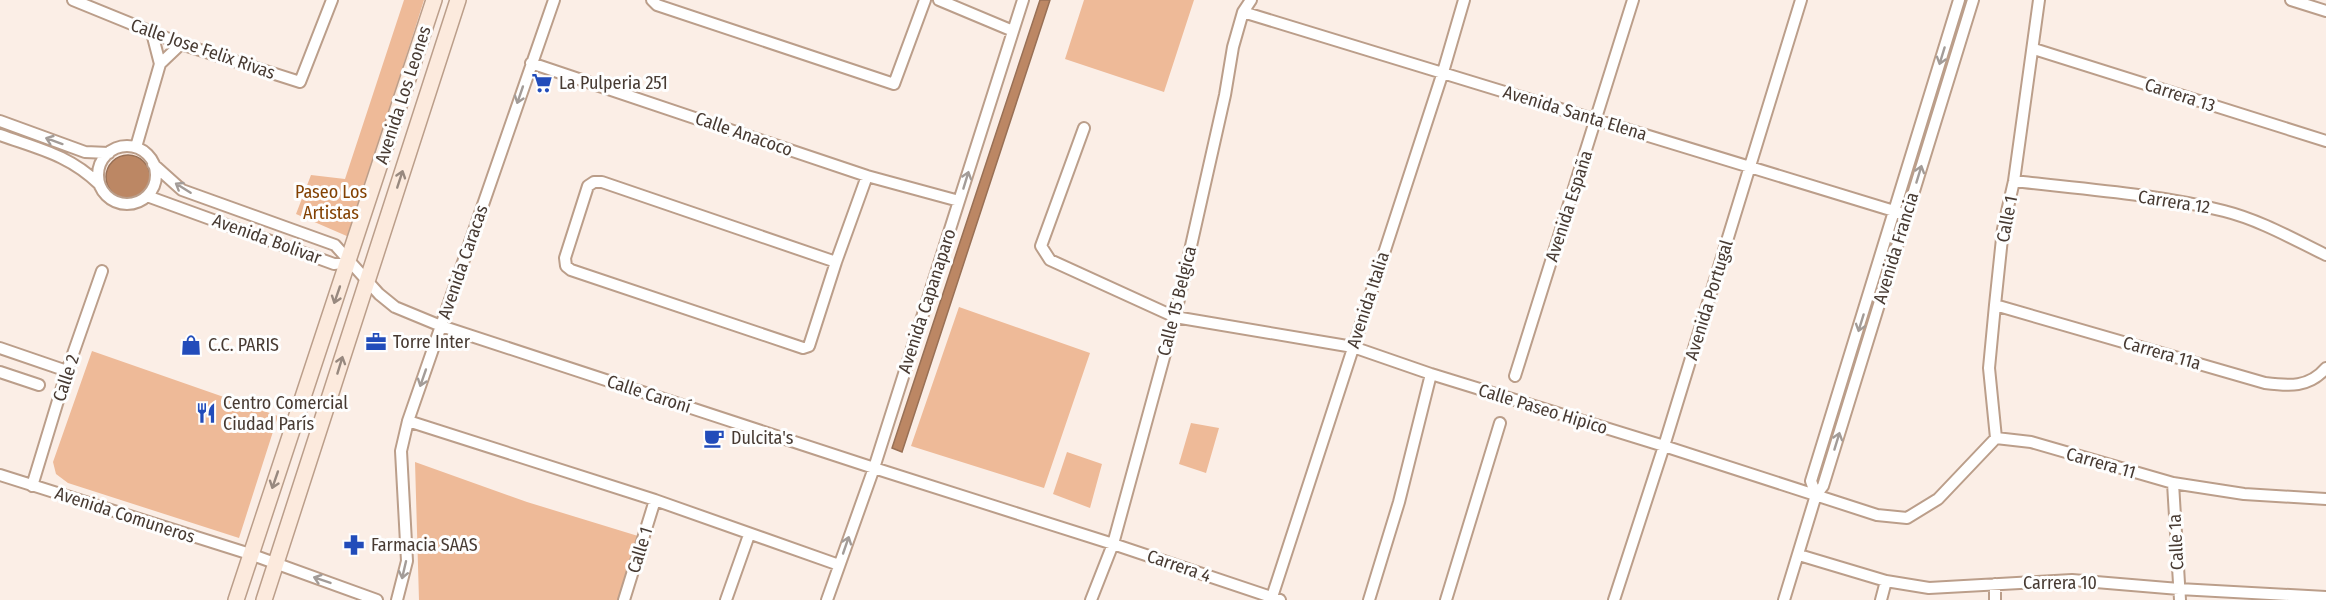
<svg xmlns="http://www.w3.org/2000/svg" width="2326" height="600" font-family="'Fira Sans Condensed',sans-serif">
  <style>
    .green { fill: #eeba98 }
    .water { fill: #bc8764; stroke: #997055; stroke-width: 1.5 }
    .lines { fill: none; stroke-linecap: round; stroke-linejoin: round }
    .street-casing { stroke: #bb9e8a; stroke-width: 14 }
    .secondary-casing { stroke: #bb9e8a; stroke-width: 18 }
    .street { stroke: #fff; stroke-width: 10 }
    .secondary { stroke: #fceadd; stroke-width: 15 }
    .oneway { stroke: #a39c98 }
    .oneway2 { stroke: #98897f }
    .labels { text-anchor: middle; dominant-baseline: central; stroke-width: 6; stroke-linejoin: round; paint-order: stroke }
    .street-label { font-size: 18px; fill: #473a32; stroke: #fefefe }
    .poi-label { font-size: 18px; fill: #473a32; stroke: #fefefe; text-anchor: start }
    .park-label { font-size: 18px; fill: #834102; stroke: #fefefe }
  </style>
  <rect width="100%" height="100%" fill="#fbeee6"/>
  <path class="green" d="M404,0H424L349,237L296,214L311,175L345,179Z
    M1084,0H1194L1164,92L1065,59Z
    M959,307L1090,353L1044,488L911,446Z
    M92,351L278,416L239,538L68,483L56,474L53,462Z
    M1191,423L1219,428L1206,473L1179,464Z
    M1067,452L1102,464L1090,508L1053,494Z
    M415,462L527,502L638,536L618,600H419Z"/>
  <path class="water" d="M1040,0H1050L902,452L892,448Z
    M106 177a22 22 0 1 1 44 0a22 22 0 1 1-44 0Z"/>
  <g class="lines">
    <g class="street-casing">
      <path id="street" d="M73,0L181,44L300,82L332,0
        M652,0L657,5L894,84L925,0
        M939,0L1013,31
        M2291,0L2326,11
        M1243,12L1907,215
        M152,33L160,64
        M2034,49L2326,141
        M531,63L867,176L959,201
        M0,121L85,152L109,153
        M1084,128L1041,246L1050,260L1175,317L1353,347L1431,374L1664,446L1877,515L1907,518L1938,499L1996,438L2031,442L2173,483L2244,494L2326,499
        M0,135C39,149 69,155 99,184
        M98 175a29 29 0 1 1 58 0a29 29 0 1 1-58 0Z
        M136,147L160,64L181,44
        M153,164L182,190L335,245L379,294L395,307L441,326L874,468L1113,544L1280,600
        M2014,181C2084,189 2156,194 2224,211C2260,220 2293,239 2326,255
        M147,196L334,264L348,262
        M836,262L602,182H594L588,186L565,258L566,266L571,270L803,348L809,346L836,262L867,176
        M1995,305L2265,383C2289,386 2309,388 2326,368
        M0,348L67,371
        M0,372L39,385
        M1515,376L1633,0
        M408,421L655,500L839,565
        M1996,438L1989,368L1995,305L2003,229L2014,181L2039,0
        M0,475L250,554L377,600
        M2173,483L2180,600
        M32,486L67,371L102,271
        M1816,495L1811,481L1959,0
        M1799,555L1886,581L1929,588L2072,580L2179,589L2326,597
        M397,600L407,561L401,451L408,421L554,0
        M624,600L655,500
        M726,600L749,535
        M827,600L874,468L1023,0
        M1091,600L1113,544L1175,317L1225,95L1233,47L1243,12L1251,0
        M1271,600L1443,72L1464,0
        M1369,600L1399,502L1431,374
        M1446,600L1500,423
        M1614,600L1664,446L1801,0
        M1784,600L1816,495L1823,486L1973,0
        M1881,600L1886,581
        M1995,600V584"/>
    </g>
    <g class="secondary-casing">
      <path id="secondary" d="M236,600L434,0
        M264,600L458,0"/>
    </g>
    <use href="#street" class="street"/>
    <use href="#secondary" class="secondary"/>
  </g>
  <defs><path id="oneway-shaft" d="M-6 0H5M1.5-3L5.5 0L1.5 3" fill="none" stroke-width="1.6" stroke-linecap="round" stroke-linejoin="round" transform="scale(1.5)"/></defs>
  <g class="oneway">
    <use href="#oneway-shaft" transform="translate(1942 56) rotate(107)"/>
    <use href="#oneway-shaft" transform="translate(520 95) rotate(109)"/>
    <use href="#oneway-shaft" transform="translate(54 141) rotate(-160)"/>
    <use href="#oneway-shaft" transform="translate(1919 174) rotate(-73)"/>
    <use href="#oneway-shaft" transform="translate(966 180) rotate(-73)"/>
    <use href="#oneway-shaft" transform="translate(183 188) rotate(-148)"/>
    <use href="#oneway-shaft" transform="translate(1861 323) rotate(107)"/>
    <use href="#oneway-shaft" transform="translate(423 378) rotate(109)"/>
    <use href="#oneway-shaft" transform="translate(1837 441) rotate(-73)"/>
    <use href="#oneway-shaft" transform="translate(846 545) rotate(-71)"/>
    <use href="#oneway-shaft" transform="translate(404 570) rotate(103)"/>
    <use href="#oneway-shaft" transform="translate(322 580) rotate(-161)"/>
  </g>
  <g class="oneway2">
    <use href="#oneway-shaft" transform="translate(400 179) rotate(-72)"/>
    <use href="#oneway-shaft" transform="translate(337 295) rotate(109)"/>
    <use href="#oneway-shaft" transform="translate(340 365) rotate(-73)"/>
    <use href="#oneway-shaft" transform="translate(275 480) rotate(109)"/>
  </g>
  <defs>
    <g id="supermarket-bare" transform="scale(1.62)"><path d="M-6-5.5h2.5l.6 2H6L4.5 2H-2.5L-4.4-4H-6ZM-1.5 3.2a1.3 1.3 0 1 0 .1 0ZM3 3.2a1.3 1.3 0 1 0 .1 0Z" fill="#224cba" stroke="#fefefe" stroke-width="2.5" paint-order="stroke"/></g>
    <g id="office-bare" transform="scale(1.62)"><path d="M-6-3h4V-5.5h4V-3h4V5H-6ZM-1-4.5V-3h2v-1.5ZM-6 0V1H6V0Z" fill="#224cba" stroke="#fefefe" stroke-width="2.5" paint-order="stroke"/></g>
    <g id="shop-bare" transform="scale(1.62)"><path d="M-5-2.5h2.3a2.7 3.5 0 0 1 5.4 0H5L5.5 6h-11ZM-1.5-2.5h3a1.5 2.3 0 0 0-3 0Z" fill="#224cba" stroke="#fefefe" stroke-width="2.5" paint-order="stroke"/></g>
    <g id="restaurant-bare" transform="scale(1.62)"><path d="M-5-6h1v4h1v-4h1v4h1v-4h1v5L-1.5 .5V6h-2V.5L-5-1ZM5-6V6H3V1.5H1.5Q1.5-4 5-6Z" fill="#224cba" stroke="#fefefe" stroke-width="2.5" paint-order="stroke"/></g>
    <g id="cafe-bare" transform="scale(1.62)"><path d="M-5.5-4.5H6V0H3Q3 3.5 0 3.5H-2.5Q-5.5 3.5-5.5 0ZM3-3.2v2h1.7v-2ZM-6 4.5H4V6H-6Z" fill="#224cba" stroke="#fefefe" stroke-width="2.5" paint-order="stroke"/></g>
    <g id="pharmacy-bare" transform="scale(1.62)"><path d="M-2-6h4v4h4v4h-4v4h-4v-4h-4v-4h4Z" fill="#224cba" stroke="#fefefe" stroke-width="2.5" paint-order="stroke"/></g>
  </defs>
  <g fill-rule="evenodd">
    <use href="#supermarket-bare" x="542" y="83"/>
    <use href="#office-bare" x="376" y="342"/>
    <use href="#shop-bare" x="191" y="345"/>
    <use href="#restaurant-bare" x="206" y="413"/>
    <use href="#cafe-bare" x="714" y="438"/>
    <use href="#pharmacy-bare" x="354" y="545"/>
  </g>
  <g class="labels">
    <g class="street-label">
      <text transform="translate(203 49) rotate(19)">Calle Jose Felix Rivas</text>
      <text transform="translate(403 95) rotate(-72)">Avenida Los Leones</text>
      <text transform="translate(2180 95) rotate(18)">Carrera 13</text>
      <text transform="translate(1575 113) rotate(17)">Avenida Santa Elena</text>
      <text transform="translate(744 134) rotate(19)">Calle Anacoco</text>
      <text transform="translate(2174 202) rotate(9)">Carrera 12</text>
      <text transform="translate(1569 206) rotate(-72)">Avenida España</text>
      <text transform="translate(2007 219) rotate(-79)">Calle 1</text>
      <text transform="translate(267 239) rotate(20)">Avenida Bolivar</text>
      <text transform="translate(1896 248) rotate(-73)">Avenida Francia</text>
      <text transform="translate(463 262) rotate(-71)">Avenida Caracas</text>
      <text transform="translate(1368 300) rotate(-72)">Avenida Italia</text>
      <text transform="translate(1709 300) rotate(-73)">Avenida Portugal</text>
      <text transform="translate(927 301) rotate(-72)">Avenida Capanaparo</text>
      <text transform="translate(1177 301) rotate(-76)">Calle 15 Belgica</text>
      <text transform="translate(2162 353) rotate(16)">Carrera 11a</text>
      <text transform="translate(66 378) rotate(-72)">Calle 2</text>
      <text transform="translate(649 394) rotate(18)">Calle Caroní</text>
      <text transform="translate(1543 409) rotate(17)">Calle Paseo Hipico</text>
      <text transform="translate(2101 463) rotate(16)">Carrera 11</text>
      <text transform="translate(125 515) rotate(18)">Avenida Comuneros</text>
      <text transform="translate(2176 542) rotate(-93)">Calle 1a</text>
      <text transform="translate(640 550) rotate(-73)">Calle 1</text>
      <text transform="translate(1179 566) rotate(19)">Carrera 4</text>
      <text x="2060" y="583">Carrera 10</text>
    </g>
    <g class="poi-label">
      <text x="559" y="83">La Pulperia 251</text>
      <text x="393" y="342">Torre Inter</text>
      <text x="208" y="345">C.C. PARIS</text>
      <text x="223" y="403">Centro Comercial<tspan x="223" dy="21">Ciudad París</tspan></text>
      <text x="731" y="438">Dulcita's</text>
      <text x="371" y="545">Farmacia SAAS</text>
    </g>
    <g class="park-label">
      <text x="331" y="192">Paseo Los<tspan x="331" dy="21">Artistas</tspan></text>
    </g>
  </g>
</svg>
